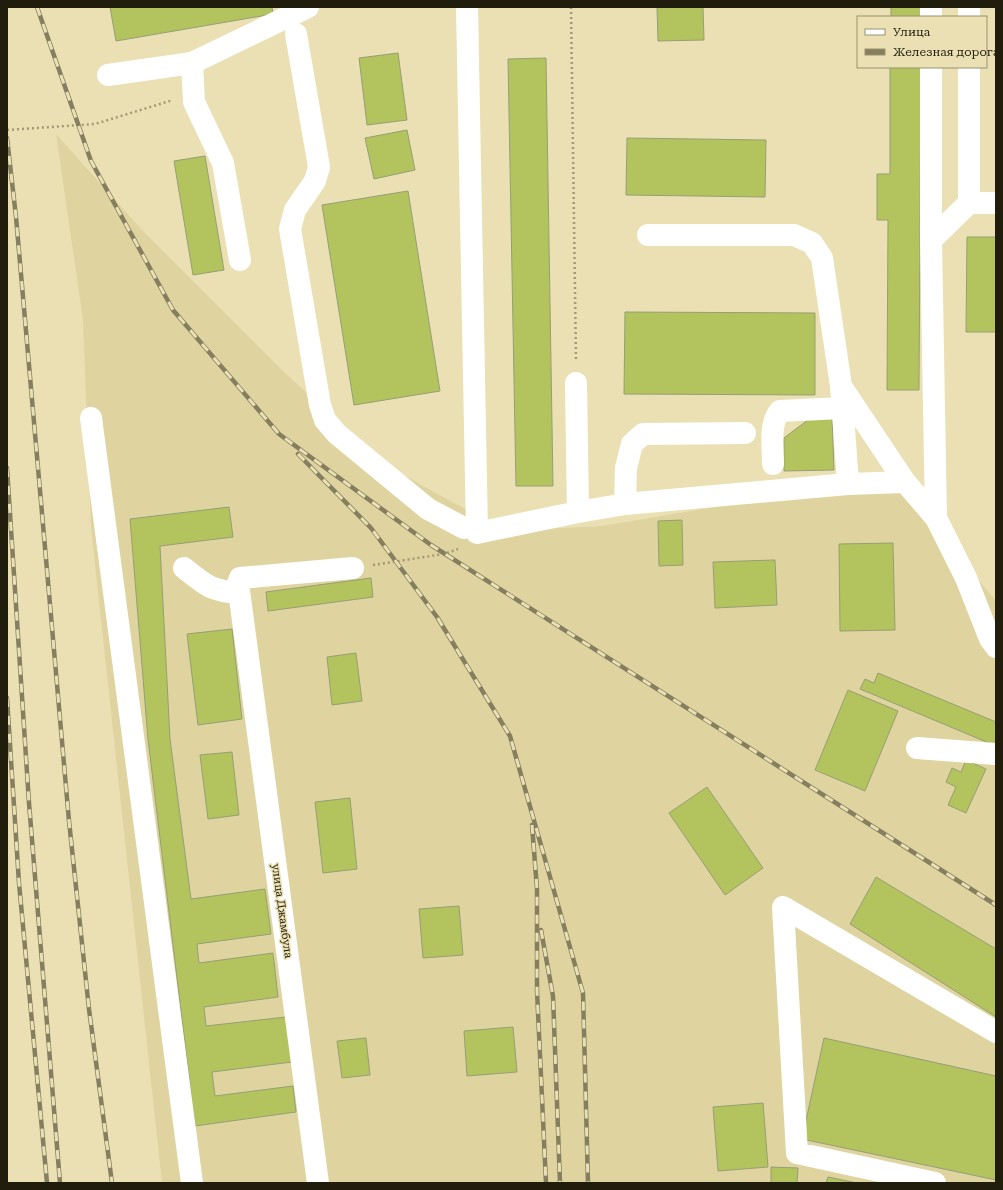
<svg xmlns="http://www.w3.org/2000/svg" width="1003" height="1190" font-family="'Roboto Serif',serif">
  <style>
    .built { fill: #dfd39f }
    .building { fill: #b3c35e; stroke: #969f75 }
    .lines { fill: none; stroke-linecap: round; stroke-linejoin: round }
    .path { stroke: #a19977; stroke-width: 2.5; stroke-dasharray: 2 3; stroke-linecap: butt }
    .minor { stroke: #fff; stroke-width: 22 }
    .rail-casing { stroke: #857f60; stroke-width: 4.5 }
    .rail { stroke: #eae0b3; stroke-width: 3; stroke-dasharray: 9; stroke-linecap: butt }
    .labels { text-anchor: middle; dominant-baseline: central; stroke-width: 3; stroke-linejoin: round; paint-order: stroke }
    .street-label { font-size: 11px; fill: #201d0c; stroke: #eae0b3 }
  </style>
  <rect width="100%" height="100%" fill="#eae0b3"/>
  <path class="built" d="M56,134L142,230L285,373L387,466L505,531L602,526L893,477L996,601V1183H162L91,527L83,320Z"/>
  <path class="building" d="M110,7H272L273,14L116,41Z
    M657,7H703L704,40L658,41Z
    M891,7H921V17H891Z
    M398,53L407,120L367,125L359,58Z
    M546,58L553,486H516L508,59Z
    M879,67H921L919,390H887L888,220H877V174H890V67Z
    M407,130L415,170L374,179L365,138Z
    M627,138L766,140L765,197L626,195Z
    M205,156L224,270L193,275L174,161Z
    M408,191L440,391L354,405L322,205Z
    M967,237H996V332H966Z
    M625,312L815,313V395L624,394Z
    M813,416H832L834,470L784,471V438Z
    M229,507L233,537L160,546L170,739L191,899L265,889L271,934L197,944L199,963L273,953L278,997L204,1007L206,1026L286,1017L292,1062L212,1072L215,1096L293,1086L296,1112L195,1126L148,739L130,519Z
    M682,520L683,565L659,566L658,521Z
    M893,543L895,630L840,631L839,544Z
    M775,560L777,605L715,608L713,562Z
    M371,578L373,597L268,611L266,592Z
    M232,629L242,719L198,725L187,634Z
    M356,653L362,701L332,705L327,657Z
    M878,673L996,722V746L860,689L865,679L874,683Z
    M848,690L898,711L865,791L815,770Z
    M232,752L239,815L208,819L200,755Z
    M966,760L986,769L966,813L948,805L956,787L946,782L952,768L961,772Z
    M707,787L763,868L725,895L669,813Z
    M350,798L357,869L323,873L315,802Z
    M876,877L996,949V1017L850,924Z
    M459,906L463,955L423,958L419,909Z
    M513,1027L517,1072L467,1076L464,1031Z
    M366,1038L370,1075L342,1078L337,1041Z
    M824,1038L996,1076V1180L802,1139Z
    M763,1103L768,1167L718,1171L713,1107Z
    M771,1167L798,1168L797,1183H771Z
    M828,1177L857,1183H826Z"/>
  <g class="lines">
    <path class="path" d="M571,7L576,362
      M7,130L95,124L173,100
      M373,565L444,554L458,549"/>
    <path class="minor" d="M467,7L477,533L578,512L625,504L848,484L905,482L936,518L966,578L990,639L996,647
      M931,17V7
      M969,17V7
      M296,34L319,167L315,181L295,210L290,229L320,405L325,420L337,434L428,509L464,528
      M931,67V240L936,518
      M969,67V203H996
      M108,75L192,63
      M648,235H794L812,243L822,258L841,386
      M931,240L969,203
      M240,260L223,163L194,102L192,63L308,7
      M576,383L578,512
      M91,418L192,1183
      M773,464C773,448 769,423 780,411L842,408
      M848,484L841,386L905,482
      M625,504L626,468L632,444L643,434L745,433
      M184,568C205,585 211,591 239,593
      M917,748L996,754
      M318,1183L238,583L240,578L353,568
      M935,1183L797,1153L783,907L996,1032"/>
    <g class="rail-casing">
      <path id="rail" d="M37,7L91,161L173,310L279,434L431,545L996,905
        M7,138L16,217L69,821L89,1009L112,1183
        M298,454L371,528L437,617L510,736L583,993L588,1183
        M7,468L29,803L60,1183
        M7,698L19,883L47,1183
        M532,825L537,889V991L546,1183
        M541,930L553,996L560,1183"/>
    </g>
    <use href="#rail" class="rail"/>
  </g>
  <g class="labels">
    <g class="street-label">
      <text transform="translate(282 911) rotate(82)">улица Джамбула</text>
    </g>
  </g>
  <rect width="1003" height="1190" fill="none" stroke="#201d0c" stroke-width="16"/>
  <rect x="857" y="16" width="130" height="52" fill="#eae0b3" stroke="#999270"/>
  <rect x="865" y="29" width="20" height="6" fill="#ffffff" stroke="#999270"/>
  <text x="893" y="36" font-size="12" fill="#201d0c">Улица</text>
  <rect x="865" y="49" width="20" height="6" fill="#857f60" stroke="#999270"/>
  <text x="893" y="56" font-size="12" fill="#201d0c">Железная дорога</text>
</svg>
